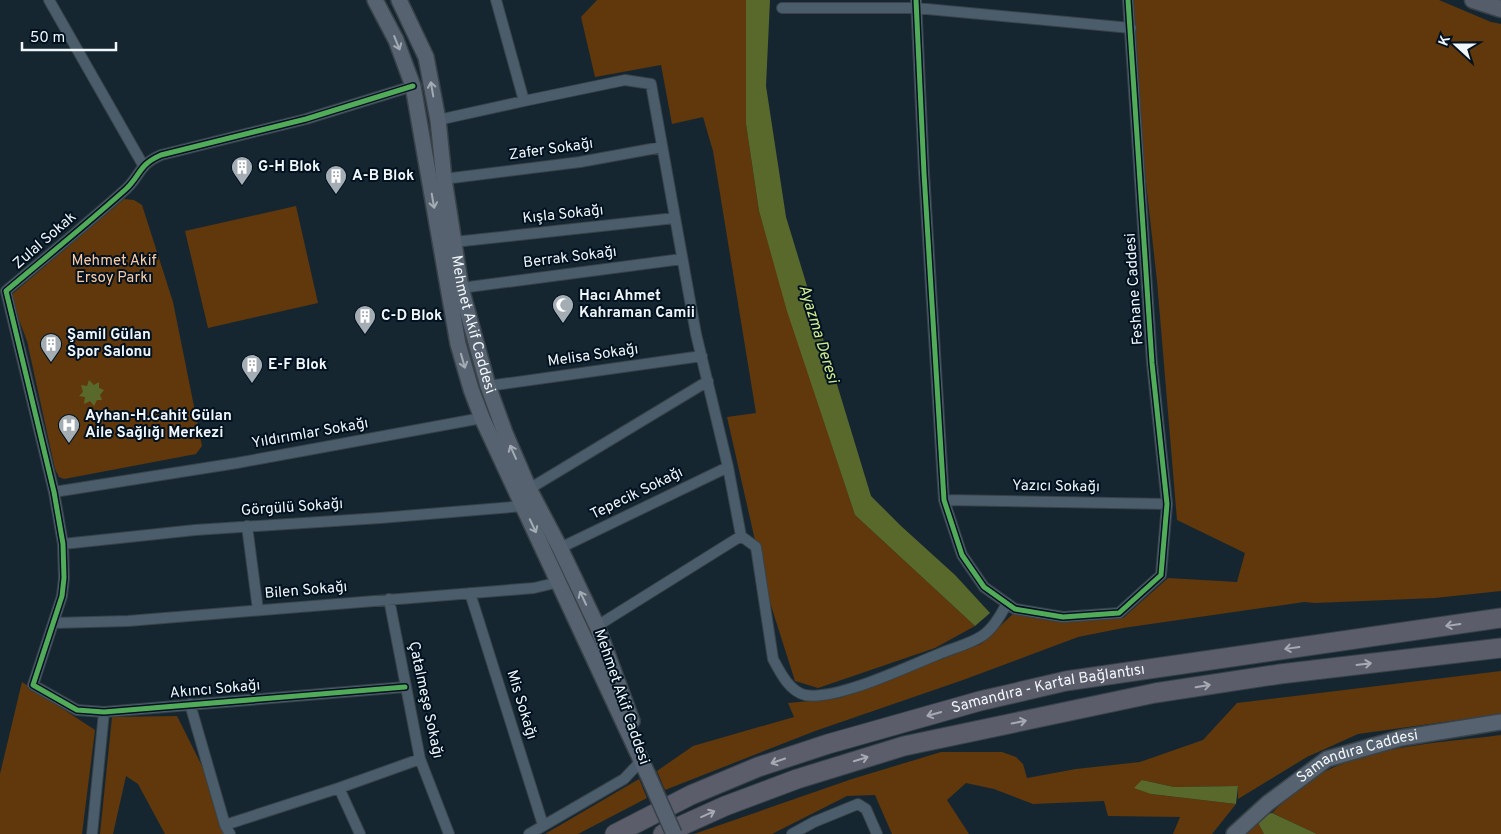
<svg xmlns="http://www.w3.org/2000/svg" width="1501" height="834" font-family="Overpass,sans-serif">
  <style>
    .green { fill: #60380b }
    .water { fill: #59692c }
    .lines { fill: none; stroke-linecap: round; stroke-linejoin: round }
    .street-casing { stroke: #384248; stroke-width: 12 }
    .secondary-casing { stroke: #384248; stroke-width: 18 }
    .primary-casing { stroke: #384248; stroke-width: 19 }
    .highway-casing { stroke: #384248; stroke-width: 21 }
    .street { stroke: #4b5d6b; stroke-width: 10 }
    .secondary { stroke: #56626f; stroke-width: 15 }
    .primary { stroke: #555d6a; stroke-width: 16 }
    .highway { stroke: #5c5d6b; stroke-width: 19 }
    .secondary-bridge-casing { stroke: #384248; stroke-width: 18; stroke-linecap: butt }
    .secondary-bridge { stroke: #56626f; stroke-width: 15 }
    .cycleway-casing { stroke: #001120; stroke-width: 8 }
    .cycleway { stroke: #51ab58; stroke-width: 5 }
    .oneway { stroke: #a3acb4 }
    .oneway2 { stroke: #a6aab2 }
    .labels { text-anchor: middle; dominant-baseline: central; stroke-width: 4; stroke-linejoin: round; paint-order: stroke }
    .street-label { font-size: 15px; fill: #f0f6fa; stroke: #001120 }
    .poi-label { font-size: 15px; font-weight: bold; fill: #f0f6fa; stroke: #001120; text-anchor: start }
    .park-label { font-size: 15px; fill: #fbcba4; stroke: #001120 }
    .water-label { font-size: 16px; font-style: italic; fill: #d4ed8c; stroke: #001120 }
  </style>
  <rect width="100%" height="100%" fill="#162631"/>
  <path class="green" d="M597,0H746V124L759,211L788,311L855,515L975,626L935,648L818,688L795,681L767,593L727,417L756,413L713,151L703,117L672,124L661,65L595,77L581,17Z
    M1132,0H1439L1491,22L1501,24V591L1435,598L1315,603L1304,602L1123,628L1078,637L963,680L815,731L665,790L657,771L693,746L794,717L788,703L840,698L981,644L1014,613L1059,621L1123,618L1168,578L1237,582L1245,553L1177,520L1157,281L1134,75Z
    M124,199L134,200L142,205L173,302L202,446L196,454L64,479L59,477L55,469L27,341L10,296Z
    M296,206L318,303L208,328L185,231Z
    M1501,671V714L1358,734L1307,757L1238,799V786L1174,787L1142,780L1151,794L1236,804L1212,834H1173L1180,817L1108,816L1104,801L1033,804L994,789L966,783L947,800L969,834H892L875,795L847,796L772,834H694L852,779L941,752H1002L1016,757L1023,764L1027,778L1076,769L1140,762L1203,740L1237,703Z
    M22,682L95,730L82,834H0V774Z
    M177,716L236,834H165L138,784L126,776L113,834H100L112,717Z
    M1501,735V834H1317L1272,813C1285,800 1303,783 1320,774C1374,745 1441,743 1501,735Z
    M639,779L647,798L578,834H545Z
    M1255,817L1264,834H1239Z"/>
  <path class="water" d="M746,0H770L766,86L786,217L871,496L901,526L955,575L990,613L975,626L855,515L787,311L759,211L746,124Z
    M89,380L94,385L99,382V388L104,390L100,395L102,400H97L94,406L90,401L84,404L85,397L79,396L83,392L81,385L87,386Z
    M1142,780L1174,787L1238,786L1236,804L1151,794L1134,788Z
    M1272,813L1317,834H1264L1255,817Z"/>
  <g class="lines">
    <g class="street-casing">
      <path id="street" d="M49,0L143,165
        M496,0L524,101L625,80L651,84L696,334L728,467L741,536L756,547L773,659C780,672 789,691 805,695C837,701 908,666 939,654C953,648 970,644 982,636C993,629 1001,615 1007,603
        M916,0L924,173L944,500L962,555L984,587L1015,609L1063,617L1119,613L1161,575L1167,504L1152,363L1128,0
        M782,8H916L1131,28
        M438,120L524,101
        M444,179L580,162L662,147
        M454,242L675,218
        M461,288L682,259
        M488,386L702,356
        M529,489L708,381
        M54,492L237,463L482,418
        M944,500L1167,504
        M247,526L258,610
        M63,544L195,530L380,518L524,506
        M560,548L728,467
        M470,593L543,825
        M389,599L420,759L449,834
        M54,623L128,621L534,588L559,582
        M597,626L741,536
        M405,687L104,712L77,710L33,685L62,596L64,578L63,544L54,492L6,291C46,257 87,224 126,189C141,175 138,165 161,155L306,119L413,86
        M190,704L225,825
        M92,834L104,712
        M230,834L225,825L339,788
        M360,834L339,788L420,759
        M529,834L624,779L641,761
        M792,834L814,822L858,804L866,809L877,834"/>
    </g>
    <g class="secondary-casing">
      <g id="secondary">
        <path d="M375,0L396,40L413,86L458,344L471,389L482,418L648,775"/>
        <path id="s1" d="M399,0L426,57L438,120L444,179L461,288L488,386L505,433L529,489L560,548L597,626L632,721"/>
        <path id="s2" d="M1234,834L1268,803L1327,759L1401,738L1501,722"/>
      </g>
    </g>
    <g class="primary-casing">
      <path id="primary" d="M1473,0L1501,9"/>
    </g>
    <g class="highway-casing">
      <g id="highway">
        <path id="s3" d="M615,834L691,795L758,767L828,744L980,701L1066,681L1501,618"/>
        <path d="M663,834L725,806L797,779L904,746L1155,693L1280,674L1501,648"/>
      </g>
    </g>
    <use href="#street" class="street"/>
    <use href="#secondary" class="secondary"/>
    <use href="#primary" class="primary"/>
    <use href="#highway" class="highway"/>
    <g class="secondary-bridge-casing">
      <path id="secondary-bridge" d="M648,775L674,834"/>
    </g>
    <use href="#secondary-bridge" class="secondary-bridge"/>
    <g class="cycleway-casing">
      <path id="cycleway" d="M916,0L924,173L944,500L962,555L984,587L1015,609L1063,617L1119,613L1161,575L1167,504L1152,363L1128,0
        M405,687L104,712L77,710L33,685L62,596L64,578L63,544L54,492L6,291C46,257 87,224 126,189C141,175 138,165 161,155L306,119L413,86"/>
    </g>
    <use href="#cycleway" class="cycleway"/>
  </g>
  <defs><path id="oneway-shaft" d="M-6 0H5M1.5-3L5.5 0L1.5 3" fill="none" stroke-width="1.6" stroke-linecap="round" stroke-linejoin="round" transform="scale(1.25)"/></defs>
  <g class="oneway">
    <use href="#oneway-shaft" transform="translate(397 43) rotate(68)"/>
    <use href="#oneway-shaft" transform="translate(432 89) rotate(-100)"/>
    <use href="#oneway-shaft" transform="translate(433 201) rotate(80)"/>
    <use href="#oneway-shaft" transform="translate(463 361) rotate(74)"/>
    <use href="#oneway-shaft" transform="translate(513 452) rotate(-114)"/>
    <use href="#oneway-shaft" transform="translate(533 526) rotate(65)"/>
    <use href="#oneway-shaft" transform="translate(583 598) rotate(-115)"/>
  </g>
  <g class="oneway2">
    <use href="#oneway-shaft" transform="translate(1453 625) rotate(172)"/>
    <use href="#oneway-shaft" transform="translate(1292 648) rotate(172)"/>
    <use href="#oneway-shaft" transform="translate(1364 664) rotate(-7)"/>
    <use href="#oneway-shaft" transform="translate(1203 686) rotate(-9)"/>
    <use href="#oneway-shaft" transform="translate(934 714) rotate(164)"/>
    <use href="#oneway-shaft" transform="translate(1019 722) rotate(-12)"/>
    <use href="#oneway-shaft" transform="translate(861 759) rotate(-17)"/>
    <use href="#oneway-shaft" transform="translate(778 761) rotate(161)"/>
    <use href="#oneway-shaft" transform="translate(708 814) rotate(-24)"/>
  </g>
  <defs>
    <g id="building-pin" transform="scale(1.125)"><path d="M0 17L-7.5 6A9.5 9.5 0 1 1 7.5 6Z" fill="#a4adb4" stroke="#001120"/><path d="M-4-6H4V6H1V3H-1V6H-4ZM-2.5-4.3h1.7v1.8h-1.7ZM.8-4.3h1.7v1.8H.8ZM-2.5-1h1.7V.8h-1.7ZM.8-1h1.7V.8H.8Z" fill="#fff"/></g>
    <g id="mosque-pin" transform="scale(1.125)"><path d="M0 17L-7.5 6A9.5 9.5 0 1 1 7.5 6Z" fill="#a4adb4" stroke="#001120"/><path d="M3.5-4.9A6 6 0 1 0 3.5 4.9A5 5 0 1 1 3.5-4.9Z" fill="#fff"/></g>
    <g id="hospital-pin" transform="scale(1.125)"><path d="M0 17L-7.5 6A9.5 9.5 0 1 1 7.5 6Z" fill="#a4adb4" stroke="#001120"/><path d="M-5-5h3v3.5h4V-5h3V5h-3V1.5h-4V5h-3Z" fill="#fff"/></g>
  </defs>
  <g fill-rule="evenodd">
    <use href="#building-pin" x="242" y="167"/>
    <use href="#building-pin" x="336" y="176"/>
    <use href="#mosque-pin" x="563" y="305"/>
    <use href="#building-pin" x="365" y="316"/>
    <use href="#building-pin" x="51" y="344"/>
    <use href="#building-pin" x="252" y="365"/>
    <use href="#hospital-pin" x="69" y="425"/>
  </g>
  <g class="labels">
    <g class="street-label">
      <text transform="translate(551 150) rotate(-8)">Zafer Sokağı</text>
      <text transform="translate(563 215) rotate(-6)">Kışla Sokağı</text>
      <text transform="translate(45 241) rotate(-41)">Zulal Sokak</text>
      <text transform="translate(570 258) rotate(-7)">Berrak Sokağı</text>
      <text transform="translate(1135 289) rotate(-94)">Feshane Caddesi</text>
      <text stroke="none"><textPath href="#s1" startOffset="335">Mehmet Akif Caddesi</textPath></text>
      <text transform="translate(593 356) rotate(-8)">Melisa Sokağı</text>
      <text transform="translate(310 434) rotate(-10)">Yıldırımlar Sokağı</text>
      <text transform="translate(1056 487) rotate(1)">Yazıcı Sokağı</text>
      <text transform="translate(637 494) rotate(-26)">Tepecik Sokağı</text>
      <text transform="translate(292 508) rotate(-4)">Görgülü Sokağı</text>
      <text transform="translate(306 591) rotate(-5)">Bilen Sokağı</text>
      <text transform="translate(215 690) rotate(-5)">Akıncı Sokağı</text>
      <text stroke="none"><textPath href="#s3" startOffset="459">Samandıra - Kartal Bağlantısı</textPath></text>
      <text transform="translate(621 697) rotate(71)">Mehmet Akif Caddesi</text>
      <text transform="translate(425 700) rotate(78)">Çatalmeşe Sokağı</text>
      <text transform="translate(521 705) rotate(73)">Mis Sokağı</text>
      <text stroke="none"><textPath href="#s2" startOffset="149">Samandıra Caddesi</textPath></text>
    </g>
    <g class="poi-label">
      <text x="258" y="167">G-H Blok</text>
      <text x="352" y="176">A-B Blok</text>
      <text x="579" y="296">Hacı Ahmet<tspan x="579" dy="17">Kahraman Camii</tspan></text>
      <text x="381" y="316">C-D Blok</text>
      <text x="67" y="335">Şamil Gülan<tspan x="67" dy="17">Spor Salonu</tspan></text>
      <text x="268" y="365">E-F Blok</text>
      <text x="85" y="416">Ayhan-H.Cahit Gülan<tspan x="85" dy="17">Aile Sağlığı Merkezi</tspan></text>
    </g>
    <g class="park-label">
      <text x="114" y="261">Mehmet Akif<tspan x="114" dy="17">Ersoy Parkı</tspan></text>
    </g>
    <g class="water-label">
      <text transform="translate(818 334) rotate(73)">Ayazma Deresi</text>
    </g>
  </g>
  <g transform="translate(1456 45) rotate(291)" stroke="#001120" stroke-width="4" paint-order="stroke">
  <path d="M0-4L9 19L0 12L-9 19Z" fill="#f0f6fa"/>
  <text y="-8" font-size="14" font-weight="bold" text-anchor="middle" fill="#f0f6fa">K</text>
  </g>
  <path d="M22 42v8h94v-8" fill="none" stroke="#f0f6fa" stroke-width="2.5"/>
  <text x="30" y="42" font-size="15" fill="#f0f6fa" stroke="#001120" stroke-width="4" paint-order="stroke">50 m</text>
</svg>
